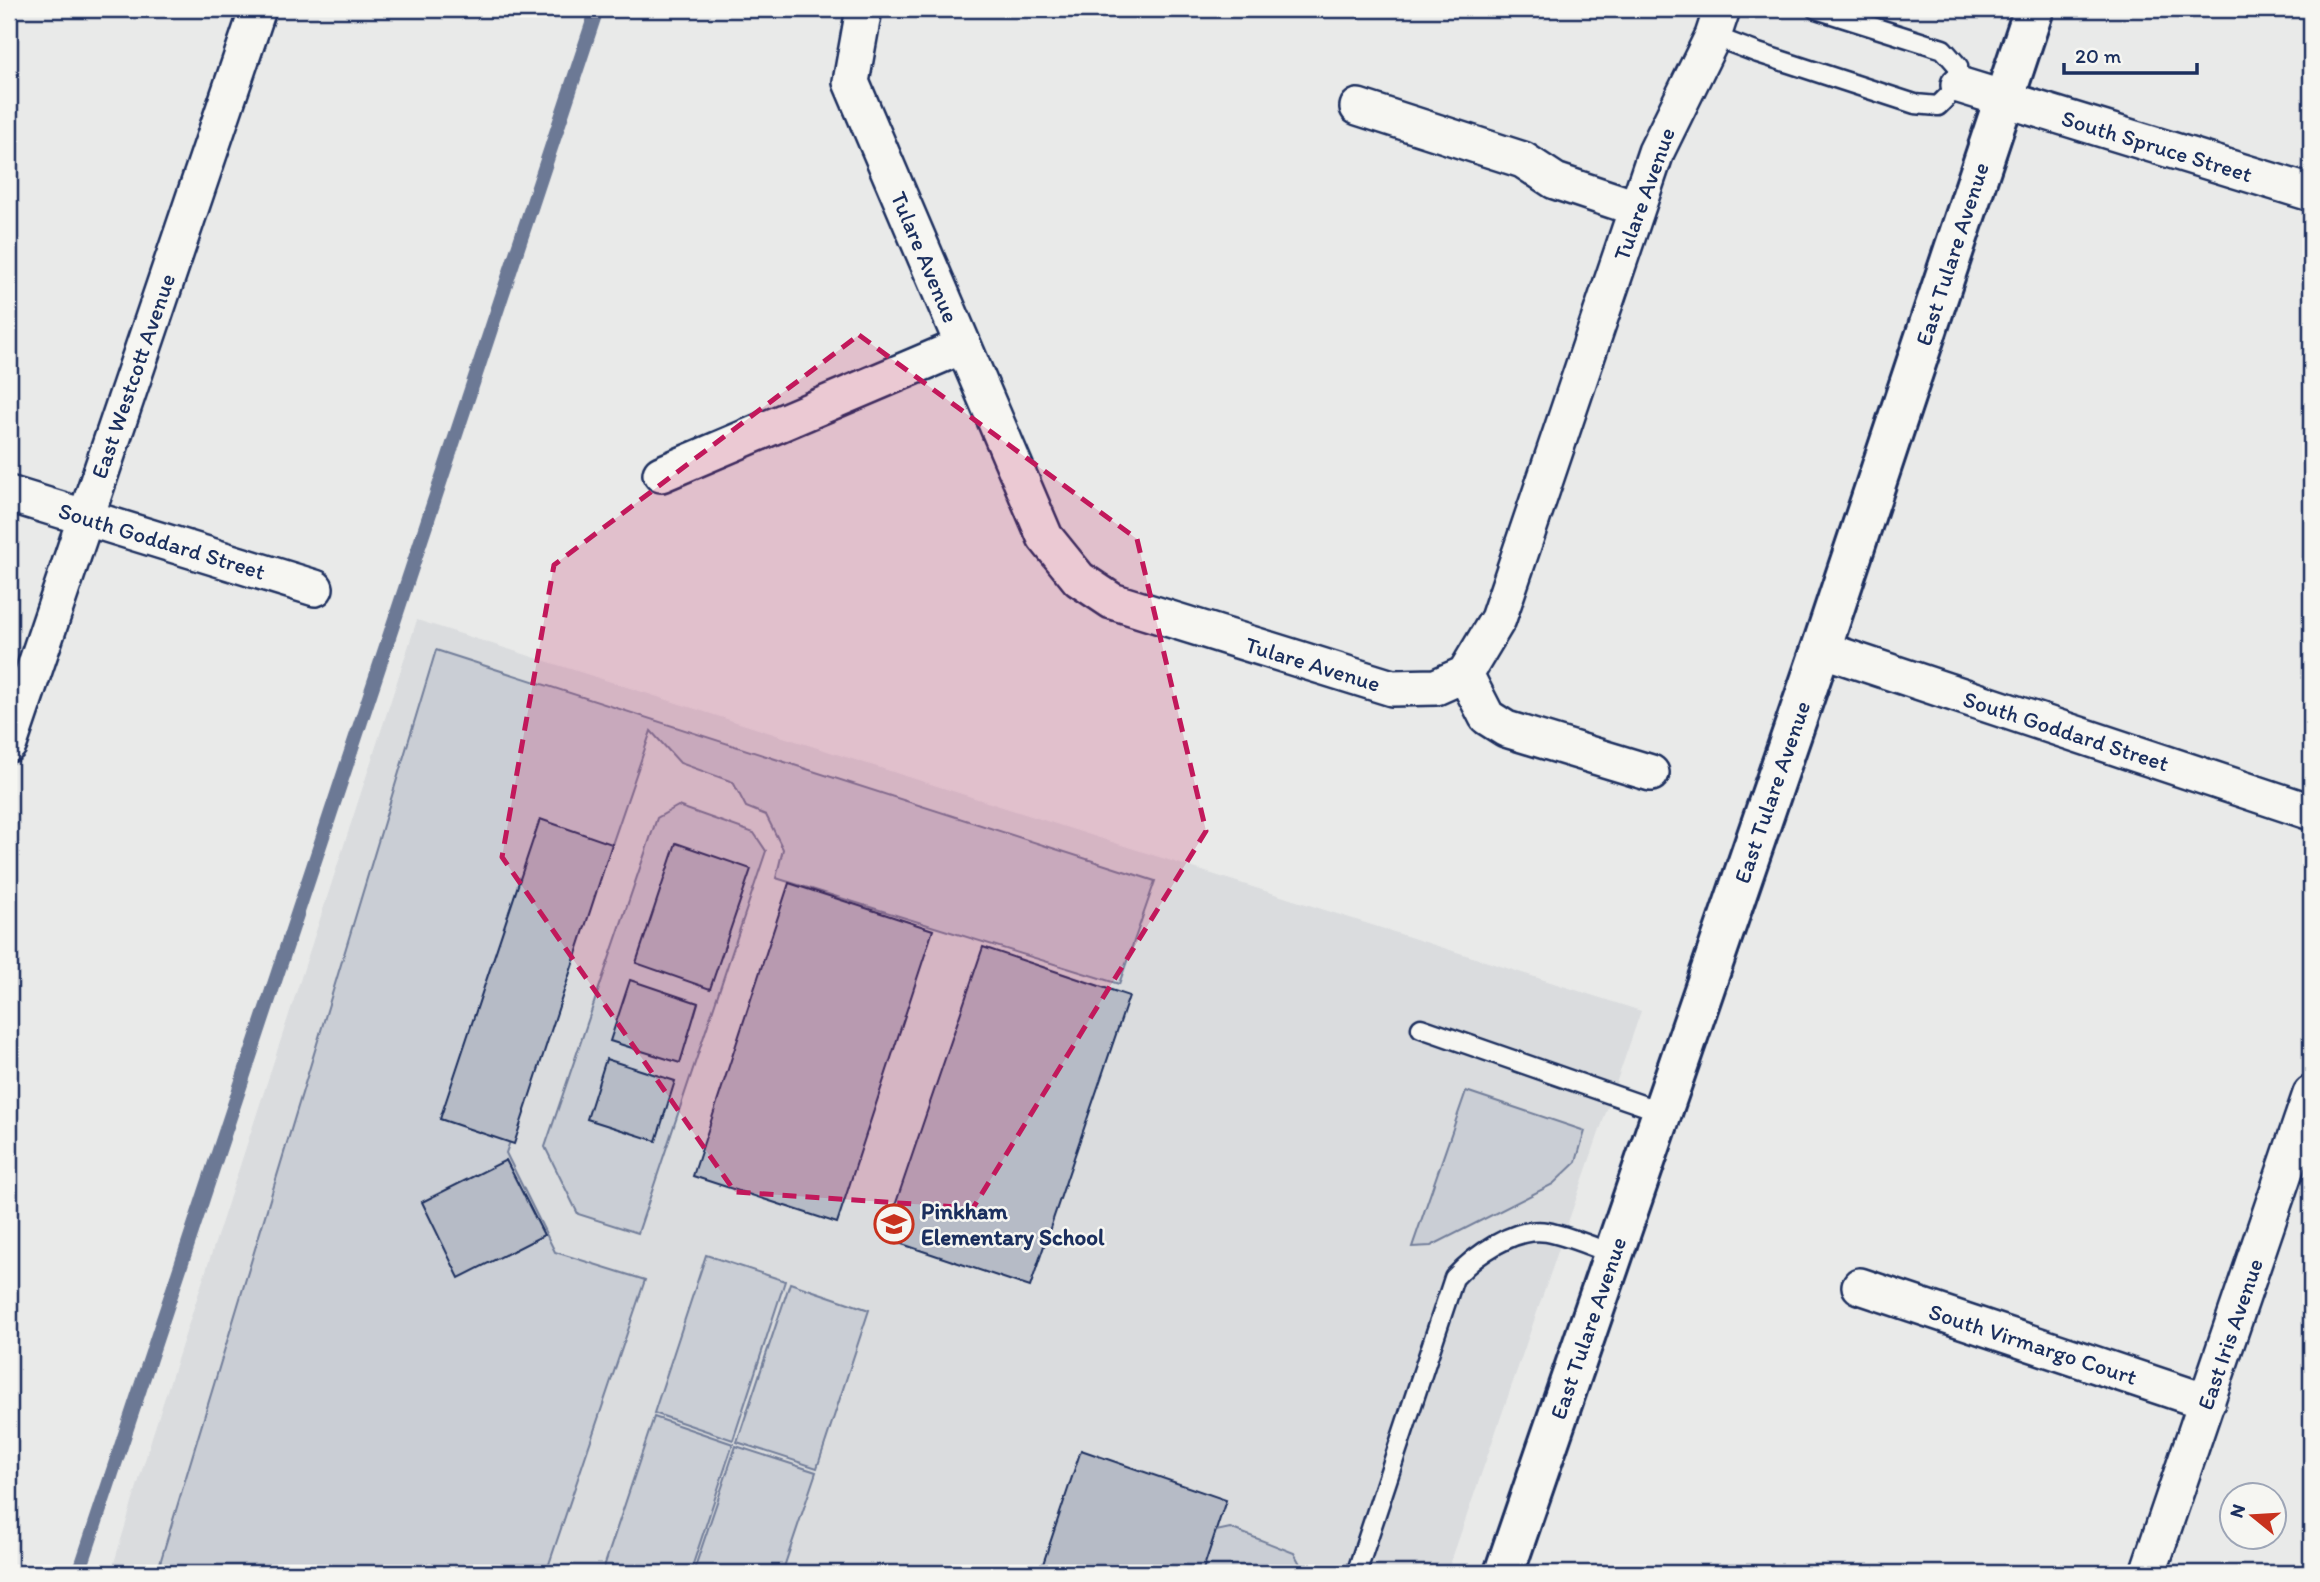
<svg xmlns="http://www.w3.org/2000/svg" width="2320" height="1582" font-family="Itim,sans-serif">
  <style>
    .built { fill: #dadcde }
    .green { fill: #caced5; stroke: #727e9a; stroke-width: 2 }
    .lines { fill: none; stroke-linecap: round; stroke-linejoin: round }
    .stream { stroke: #6c7995; stroke-width: 14 }
    .building { fill: #b6bbc6; stroke: #1b2f5e; stroke-width: 2 }
    .service-casing { stroke: #1b2f5e; stroke-width: 23 }
    .minor-casing { stroke: #1b2f5e; stroke-width: 40 }
    .tertiary-casing { stroke: #1b2f5e; stroke-width: 44 }
    .service { stroke: #f6f6f2; stroke-width: 18 }
    .minor { stroke: #f6f6f2; stroke-width: 35 }
    .tertiary { stroke: #f6f6f2; stroke-width: 38 }
    .marked { fill: #c2185b; fill-opacity: 0.2; stroke: #c2185b; stroke-width: 5; stroke-dasharray: 14 9; stroke-linejoin: round }
    .labels { text-anchor: middle; dominant-baseline: central; stroke-width: 5; stroke-linejoin: round; paint-order: stroke }
    .street-label { font-size: 23px; fill: #1b2f5e; stroke: #f6f6f2 }
    .poi-label { font-size: 23px; font-weight: bold; fill: #1b2f5e; stroke: #f6f6f2; text-anchor: start }
  </style>
  <rect width="100%" height="100%" fill="#e9eae9"/>
  <filter id="ink" filterUnits="userSpaceOnUse"><feTurbulence type="fractalNoise" baseFrequency=".0143" numOctaves="2"/><feDisplacementMap in="SourceGraphic" scale="14" xChannelSelector="R" yChannelSelector="G"/><feConvolveMatrix kernelMatrix="1 2 1 2 8 2 1 2 1" color-interpolation-filters="sRGB"/></filter>
  <g filter="url(#ink)">
    <path class="built" d="M417,620L1641,1011L1447,1573H111L152,1437Z"/>
    <path class="green" d="M436,650L1155,881L1119,984L776,878L783,849L766,815L746,807L733,782L680,763L651,731L506,1153L555,1252L645,1280L546,1573H157Z
      M678,806L754,833L766,851L638,1233L578,1214L545,1147L657,818Z
      M1466,1091L1585,1131L1576,1162L1553,1184L1431,1246L1412,1247Z
      M706,1255L785,1281L733,1440L654,1413Z
      M790,1283L869,1310L817,1468L737,1442Z
      M654,1417L733,1444L690,1573H602Z
      M736,1446L816,1472L782,1573H693Z
      M1230,1528L1294,1553L1305,1573H1201L1216,1531Z"/>
    <g class="lines">
      <path class="stream" d="M79,1573L597,9"/>
    </g>
    <path class="building" d="M540,819L612,844L514,1144L440,1119Z
      M676,843L751,869L710,989L636,963Z
      M789,883L933,930L837,1223L693,1176Z
      M983,947L1129,996L1030,1287L884,1238Z
      M630,980L698,1003L680,1063L610,1041Z
      M606,1059L675,1081L656,1141L587,1119Z
      M506,1160L544,1235L459,1278L422,1202Z
      M1081,1450L1226,1500L1202,1573H1040Z"/>
    <g class="lines">
      <g class="service-casing">
        <path id="service" d="M1713,36L1758,53L1915,104L1938,106L1959,85L1958,66L1943,49L1816,9
          M1421,1028L1662,1112
          M1360,1573L1358,1568L1454,1278C1474,1256 1515,1226 1547,1232C1569,1236 1592,1247 1614,1254"/>
      </g>
      <g class="minor-casing">
        <path id="minor" d="M864,9L851,82L1045,537L1079,579L1112,601L1392,688L1436,687L1465,674L1498,619L1656,152L1713,36L1722,9
          M1959,85L2311,193
          M1358,107L1523,160L1555,181L1636,208
          M661,474L962,346
          M9,494L315,588
          M1821,649L2311,812
          M1465,674L1487,717L1506,729L1651,773
          M9,744L258,9
          M1860,1286L2207,1402
          M2148,1573L2311,1094"/>
      </g>
      <g class="tertiary-casing">
        <path id="tertiary" d="M1504,1573L1821,649L2034,9"/>
      </g>
      <use href="#service" class="service"/>
      <use href="#minor" class="minor"/>
      <use href="#tertiary" class="tertiary"/>
    </g>
  </g>
  <path class="marked" d="M859,335L1137,539L1206,831L973,1208L735,1192L502,857L554,565Z"/>
  <defs>
    <g id="school-ring" transform="scale(2.0125)"><circle r="9.5" fill="#f6f6f2" stroke="#c8321e" stroke-width="1.5"/><path d="M0-5L7-2L0 1L-7-2ZM-4 1L0 2.5L4 1V4Q0 6-4 4Z" fill="#c8321e"/></g>
  </defs>
  <g fill-rule="evenodd">
    <use href="#school-ring" x="894" y="1224"/>
  </g>
  <g class="labels">
    <g class="street-label">
      <text transform="translate(2157 146) rotate(17)">South Spruce Street</text>
      <text transform="translate(1644 194) rotate(-70)">Tulare Avenue</text>
      <text transform="translate(1952 254) rotate(-72)">East Tulare Avenue</text>
      <text transform="translate(925 257) rotate(67)">Tulare Avenue</text>
      <text transform="translate(133 376) rotate(-71)">East Westcott Avenue</text>
      <text transform="translate(162 541) rotate(17)">South Goddard Street</text>
      <text transform="translate(1313 664) rotate(17)">Tulare Avenue</text>
      <text transform="translate(2066 731) rotate(18)">South Goddard Street</text>
      <text transform="translate(1772 792) rotate(-71)">East Tulare Avenue</text>
      <text transform="translate(1588 1328) rotate(-71)">East Tulare Avenue</text>
      <text transform="translate(2230 1334) rotate(-71)">East Iris Avenue</text>
      <text transform="translate(2033 1344) rotate(18)">South Virmargo Court</text>
    </g>
    <g class="poi-label">
      <text x="921" y="1211">Pinkham<tspan x="921" dy="26">Elementary School</tspan></text>
    </g>
  </g>
  <rect width="2320" height="1582" fill="none" stroke="#f6f6f2" stroke-width="35"/>
  <rect x="18" y="18" width="2285" height="1547" fill="none" stroke="#1b2f5e" stroke-width="2.5" filter="url(#ink)"/>
  <g transform="translate(2253 1516) rotate(288)"><circle r="33" fill="#f6f6f2" stroke="#9ea6b7" stroke-width="2"/>
  <path d="M0-5L12 26L0 18L-12 26Z" fill="#c8321e"/>
  <text y="-10" font-size="19" font-weight="bold" text-anchor="middle" fill="#1b2f5e">N</text>
  </g>
  <path d="M2064 63v10h133v-10" fill="none" stroke="#1b2f5e" stroke-width="3.5"/>
  <text x="2075" y="63" font-size="21" fill="#1b2f5e" stroke="#f6f6f2" stroke-width="5" paint-order="stroke">20 m</text>
</svg>
